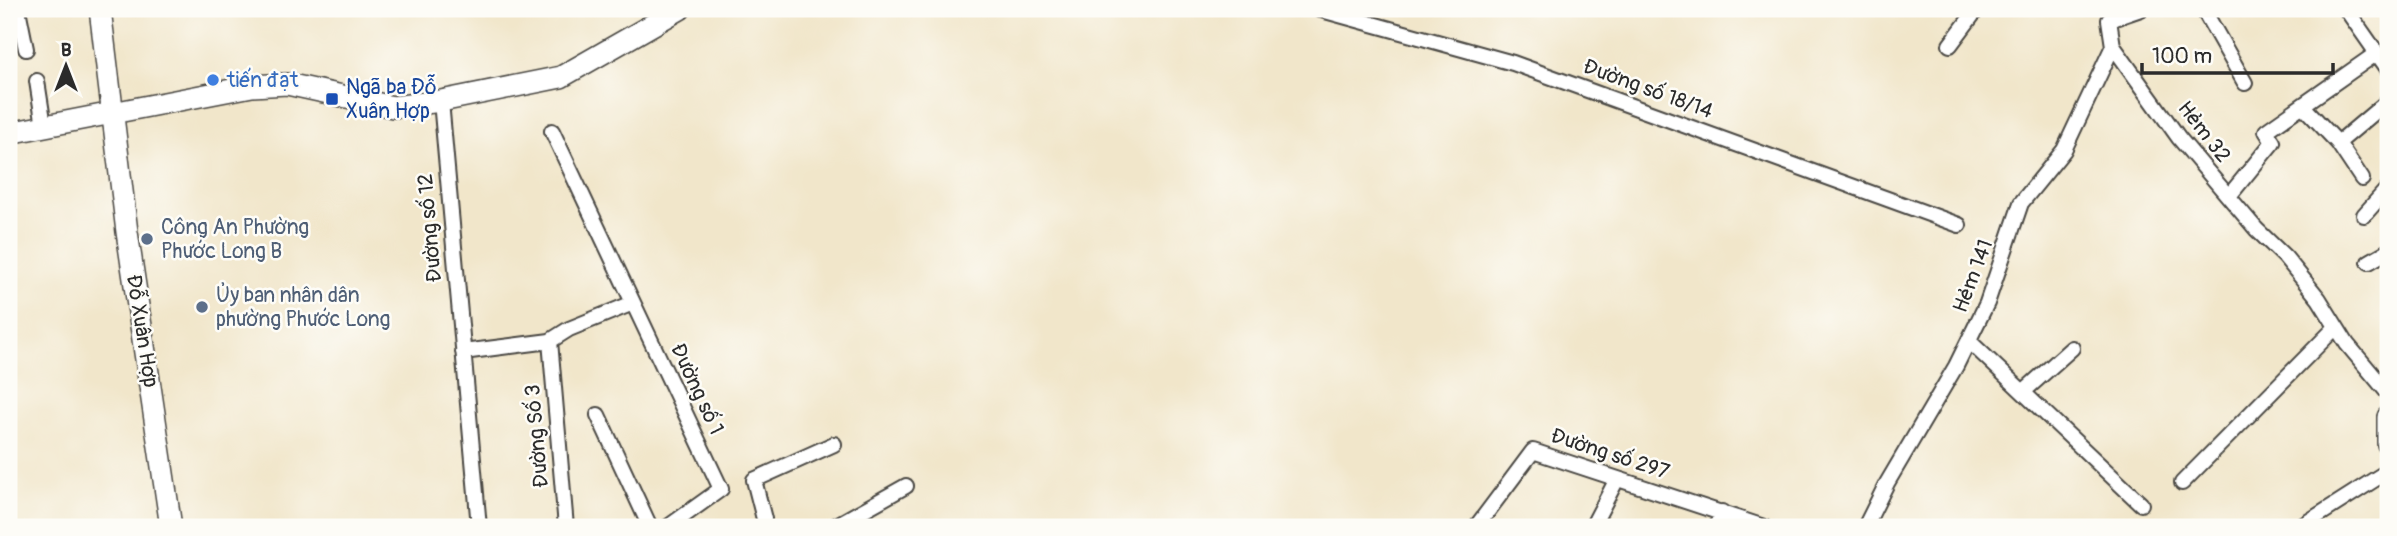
<svg xmlns="http://www.w3.org/2000/svg" width="2397" height="536" font-family="Pangolin,sans-serif">
  <style>
    .lines { fill: none; stroke-linecap: round; stroke-linejoin: round }
    .street-casing { stroke: #494743; stroke-width: 18 }
    .secondary-casing { stroke: #494743; stroke-width: 24 }
    .street { stroke: #fff; stroke-width: 14 }
    .secondary { stroke: #fff; stroke-width: 21 }
    .shop-dot { fill: #3f7fe0; stroke: #fdfcf7; stroke-width: 2.5 }
    .transit-dot { fill: #1a4fb4; stroke: #fdfcf7; stroke-width: 2.5 }
    .service-dot { fill: #5c6f8a; stroke: #fdfcf7; stroke-width: 2.5 }
    .labels { text-anchor: middle; dominant-baseline: central; stroke-width: 5; stroke-linejoin: round; paint-order: stroke }
    .shop-label { font-size: 21px; fill: #366cbe; stroke: #fdfcf7; text-anchor: start }
    .transit-label { font-size: 21px; fill: #164399; stroke: #fdfcf7; text-anchor: start }
    .street-label { font-size: 21px; fill: #2b2b2b; stroke: #fdfcf7 }
    .service-label { font-size: 21px; fill: #4e5e75; stroke: #fdfcf7; text-anchor: start }
  </style>
  <rect width="100%" height="100%" fill="#fdfcf7"/>
  <filter id="ink" filterUnits="userSpaceOnUse"><feTurbulence type="fractalNoise" baseFrequency=".0143" numOctaves="2"/><feDisplacementMap in="SourceGraphic" scale="14" xChannelSelector="R" yChannelSelector="G"/><feConvolveMatrix kernelMatrix="1 2 1 2 8 2 1 2 1" color-interpolation-filters="sRGB"/></filter>
  <filter id="wash" filterUnits="userSpaceOnUse"><feTurbulence type="fractalNoise" baseFrequency=".00686" numOctaves="4" result="noise"/><feDisplacementMap in="SourceGraphic" scale="28" xChannelSelector="R" yChannelSelector="G"/><feGaussianBlur stdDeviation="1.57" result="paint"/><feColorMatrix in="noise" values="0 0 0 0 0 0 0 0 0 0 0 0 0 0 0 0 0 1.4 0 .05"/><feComposite in="paint" operator="in"/></filter>
  <g filter="url(#wash)">
    <rect width="100%" height="100%" fill="#f1e6ca"/>
  </g>
  <g filter="url(#ink)">
    <g class="lines">
      <g class="street-casing">
        <path id="street" d="M18,9L26,49
          M1318,9L1513,63L1959,225
          M2203,9L2245,83
          M2346,9L2388,69
          M2109,20L2113,46L2179,138L2256,229L2285,257L2319,299L2347,344L2388,393
          M2109,20L2141,9
          M1950,45L1977,9
          M37,81L44,126
          M441,101L479,527
          M2303,106L2338,143L2362,179
          M552,131L721,489L668,527
          M2338,143L2388,101
          M2229,196L2273,142L2266,131L2377,53
          M2364,215L2388,188
          M2369,262L2388,251
          M550,341L566,527
          M1969,341L2141,504
          M463,352L550,341L569,329L633,303
          M2023,392L2072,348
          M598,415L650,527
          M2182,483L2336,327
          M764,519L754,480L834,444
          M833,527L906,486
          M1476,527L1533,451L1764,527
          M1592,527L1617,479
          M1716,527L1722,512
          M1865,527L1887,483L1956,366L1987,303L2021,203L2064,150L2113,46
          M2300,527L2388,471"/>
      </g>
      <g class="secondary-casing">
        <path id="secondary" d="M100,9L127,232L171,527
          M9,133L252,86L287,84L393,107L441,101L561,77L680,9
          M2388,417V444"/>
      </g>
      <use href="#street" class="street"/>
      <use href="#secondary" class="secondary"/>
    </g>
  </g>
  <circle class="shop-dot" cx="213" cy="80" r="7"/>
  <rect class="transit-dot" x="325" y="92" width="14" height="14" rx="3.5"/>
  <g class="service-dot">
    <circle cx="147" cy="239" r="7"/>
    <circle cx="202" cy="307" r="7"/>
  </g>
  <g class="labels">
    <g class="shop-label">
      <text x="227" y="80">tiến đạt</text>
    </g>
    <g class="transit-label">
      <text x="346" y="87">Ngã ba Đỗ<tspan x="346" dy="24">Xuân Hợp</tspan></text>
    </g>
    <g class="street-label">
      <text transform="translate(1648 89) rotate(20)">Đường số 18/14</text>
      <text transform="translate(2204 132) rotate(52)">Hẻm 32</text>
      <text transform="translate(430 228) rotate(-95)">Đường số 12</text>
      <text transform="translate(1973 276) rotate(-69)">Hẻm 141</text>
      <text transform="translate(142 331) rotate(81)">Đỗ Xuân Hợp</text>
      <text transform="translate(697 389) rotate(65)">Đường số 1</text>
      <text transform="translate(537 436) rotate(-95)">Đường Số 3</text>
      <text transform="translate(1610 454) rotate(18)">Đường số 297</text>
    </g>
    <g class="service-label">
      <text x="161" y="227">Công An Phường<tspan x="161" dy="24">Phước Long B</tspan></text>
      <text x="216" y="295">Ủy ban nhân dân<tspan x="216" dy="24">phường Phước Long</tspan></text>
    </g>
  </g>
  <rect width="2397" height="536" fill="none" stroke="#fdfcf7" stroke-width="35"/>
  <g transform="translate(66 66)" stroke="#fdfcf7" stroke-width="5" paint-order="stroke">
  <path d="M0-5L12 26L0 18L-12 26Z" fill="#2b2b2b"/>
  <text y="-10" font-size="19" font-weight="bold" text-anchor="middle" fill="#2b2b2b">B</text>
  </g>
  <path d="M2142 63v10h191v-10" fill="none" stroke="#2b2b2b" stroke-width="3.5"/>
  <text x="2152" y="63" font-size="21" fill="#2b2b2b" stroke="#fdfcf7" stroke-width="5" paint-order="stroke">100 m</text>
</svg>
